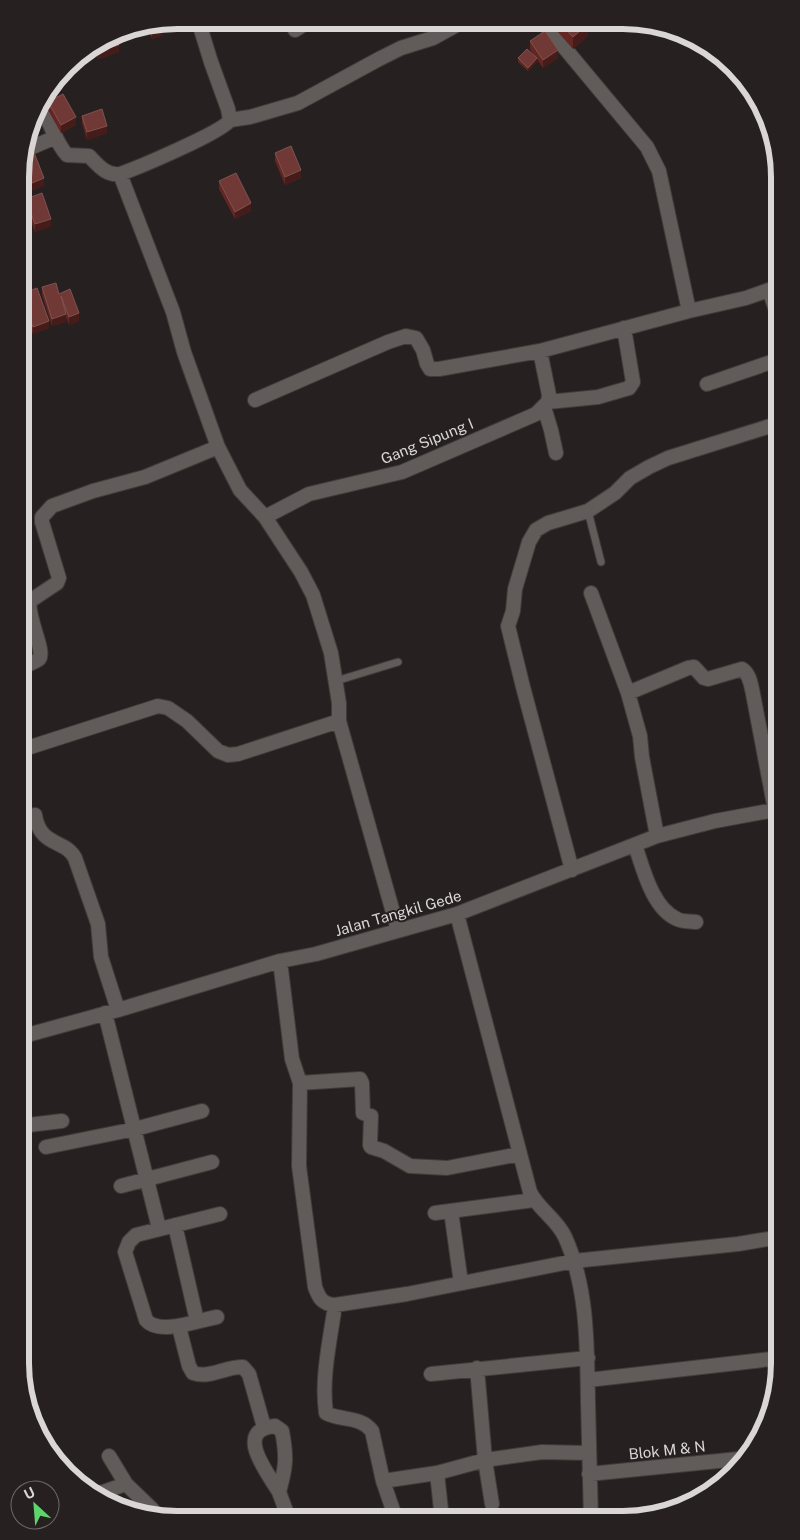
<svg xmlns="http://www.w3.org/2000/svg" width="800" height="1540" font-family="'Public Sans',sans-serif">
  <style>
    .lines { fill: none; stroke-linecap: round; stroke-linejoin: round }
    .service-casing { stroke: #3f3c3a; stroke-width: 9 }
    .minor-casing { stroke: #3f3c3a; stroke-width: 16 }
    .service { stroke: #615b59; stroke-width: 7 }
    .minor { stroke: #615b59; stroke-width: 14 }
    .wall { fill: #632622 }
    .shaded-wall { fill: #451c19 }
    .building { fill: #703936; stroke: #80524f }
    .labels { text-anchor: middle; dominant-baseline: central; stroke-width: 4; stroke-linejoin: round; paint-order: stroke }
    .street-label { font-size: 15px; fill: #d9d6d5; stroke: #262120 }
    .rim { fill: none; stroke: #d9d6d5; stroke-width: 6 }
  </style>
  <rect width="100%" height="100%" fill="#262120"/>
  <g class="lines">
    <g class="service-casing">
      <path id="service" d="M588,511L601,562
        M336,681L398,662"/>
    </g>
    <g class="minor-casing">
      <path id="minor" d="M198,20L211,62L228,109L230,120
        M543,22L647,147L659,171L689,311
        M295,30L309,21
        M38,105C51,120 54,141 67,155L89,156C98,165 106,176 120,174C137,168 223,132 230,120L250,117L298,103L379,59L401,48L433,38L462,22
        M23,151L56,137
        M120,174L173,312L184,352L218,447L240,490L265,517L301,572L313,595L331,653L339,703V721L398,930
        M769,290L780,322
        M707,384L780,359
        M255,400L388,342L406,336L416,338L423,350L427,364L430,369H439L540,351L689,311L746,298L780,286
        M548,402L598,397L629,388L633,382L624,328
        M544,407L551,430L556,453
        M265,517L309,494L402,472L536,414L548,402L549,395L540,351
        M591,593L628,693L640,736L642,757L657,836
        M21,667C26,665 34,663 39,659C46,652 26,615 30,601L57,583L59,578L42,522V517L52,506L93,491L145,477L218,447
        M628,693L688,668L694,667L704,678L708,679L742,669C750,674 751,685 753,694L775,810
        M21,750L158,706L168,708L187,721L218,751L228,755L238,754L339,721
        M35,815C40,847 65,839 75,858L98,924L101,957L118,1010
        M635,845C643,868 652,908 677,919C682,922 690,921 696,922
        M572,870L523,687L508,626L513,611L515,589L529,542L536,530L548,523L588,511L615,493L630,478L649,467L668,458L780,423
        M457,914L530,1192C538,1209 557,1219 565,1237C588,1288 587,1347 588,1402C589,1441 590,1481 591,1520
        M280,961L292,1059L300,1083L360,1079L362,1083L363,1113L371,1116L370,1145L371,1147L384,1151L410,1166L447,1168L520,1154
        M105,1013L159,1228
        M20,1037L118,1010L280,961L316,954L457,914L657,836L715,821L780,809
        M300,1083L299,1166L315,1287C319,1298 322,1304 335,1305L407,1294L574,1261L738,1244L780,1237
        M20,1126L62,1121
        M46,1147L135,1129L202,1111
        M121,1186L212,1162
        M451,1211L461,1283
        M435,1213L534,1200
        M175,1225L197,1321
        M335,1305C330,1341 321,1378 326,1413C341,1421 361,1416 372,1431L383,1481L396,1519
        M217,1317C199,1320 159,1336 146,1320L125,1252L129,1242L136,1235L220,1214
        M179,1327L189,1366L193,1373C209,1379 227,1366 243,1367L249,1374L264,1427
        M477,1368L485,1460L492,1504
        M431,1374L588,1358
        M588,1380L780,1358
        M275,1426L282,1431C287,1457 286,1467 279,1492C267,1472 233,1430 275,1426Z
        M109,1456L126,1484L152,1509L158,1519
        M437,1473L442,1519
        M589,1474L748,1458
        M383,1481L437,1473L485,1460L542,1452L589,1453
        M279,1492L289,1519
        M94,1495L126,1484
        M275,1519L288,1514"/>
    </g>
    <use href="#service" class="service"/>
    <use href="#minor" class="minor"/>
  </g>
  <path class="wall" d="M549,22L587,23L588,36L573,49Z
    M162,23L163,35L152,39L148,26Z
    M116,33L119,52L98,59L94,46Z
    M530,41L558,58L543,68L537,59V62L528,71L518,62V58L535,57L530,49Z
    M48,102L76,125L61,133L48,110Z
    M82,116L107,133L87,140L82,123Z
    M275,153L301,178L285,185L275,161Z
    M21,157L44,186L25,193L21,185Z
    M219,181L251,211L235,219L219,189Z
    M26,199L51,226L35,232L26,207Z
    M42,287L59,294L79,321L69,325L66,317V322L52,326L42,295Z
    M21,294L49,328L33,334L21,302Z"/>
  <path class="shaded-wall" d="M180,24V28L168,32V28Z
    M588,24V36L573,49V37Z
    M163,28V35L152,39V31Z
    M119,45V52L98,59V51Z
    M558,50V58L543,68V60Z
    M81,55V60L70,63L73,59Z
    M537,58V62L528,71V68Z
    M76,117V125L61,133V125Z
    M107,126V133L87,140V132Z
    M301,170V178L285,185V177Z
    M44,178V186L25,193V186Z
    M251,203V211L235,219V212Z
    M51,219V226L35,232V224Z
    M79,313V321L69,325V317Z
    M66,314V322L52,326V319Z
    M49,321V328L33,334V327Z"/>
  <path class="building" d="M179,20L180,24L168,28L166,22Z
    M559,22L587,23L588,24L573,37Z
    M162,23L163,28L152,31L150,25Z
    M545,31L558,50L543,60L530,41Z
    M116,33L119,45L98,51L96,45Z
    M527,49L537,58L528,68L518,58Z
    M63,94L76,117L61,125L48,102Z
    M102,109L107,126L87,132L82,116Z
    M291,146L301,170L285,177L275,153Z
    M33,150L44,178L25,186L21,177V157L22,155Z
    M236,173L251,203L235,212L219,181Z
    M42,193L51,219L35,224L26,199Z
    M56,283L59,294L70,289L79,313L69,317L61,296L66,314L52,319L42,287Z
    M37,288L49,321L33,327L21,294Z"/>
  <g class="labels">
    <g class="street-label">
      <text transform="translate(427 441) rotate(-22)">Gang Sipung I</text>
      <text transform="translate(398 913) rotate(-16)">Jalan Tangkil Gede</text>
      <text transform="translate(667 1450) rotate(-6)">Blok M &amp; N</text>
    </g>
  </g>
  <path d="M0 0H800V1540H0ZM177 29H623A148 148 0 0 1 771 177V1363A148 148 0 0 1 623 1511H177A148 148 0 0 1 29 1363V177A148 148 0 0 1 177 29Z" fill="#262120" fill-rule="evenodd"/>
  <path class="rim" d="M177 29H623A148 148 0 0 1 771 177V1363A148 148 0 0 1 623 1511H177A148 148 0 0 1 29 1363V177A148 148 0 0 1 177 29Z"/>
  <g transform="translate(35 1505) rotate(334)"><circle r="24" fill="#262120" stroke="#6e6968"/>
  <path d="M0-4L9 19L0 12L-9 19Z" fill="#5ed56c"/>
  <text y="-8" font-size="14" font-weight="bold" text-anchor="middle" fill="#d9d6d5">U</text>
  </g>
</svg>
